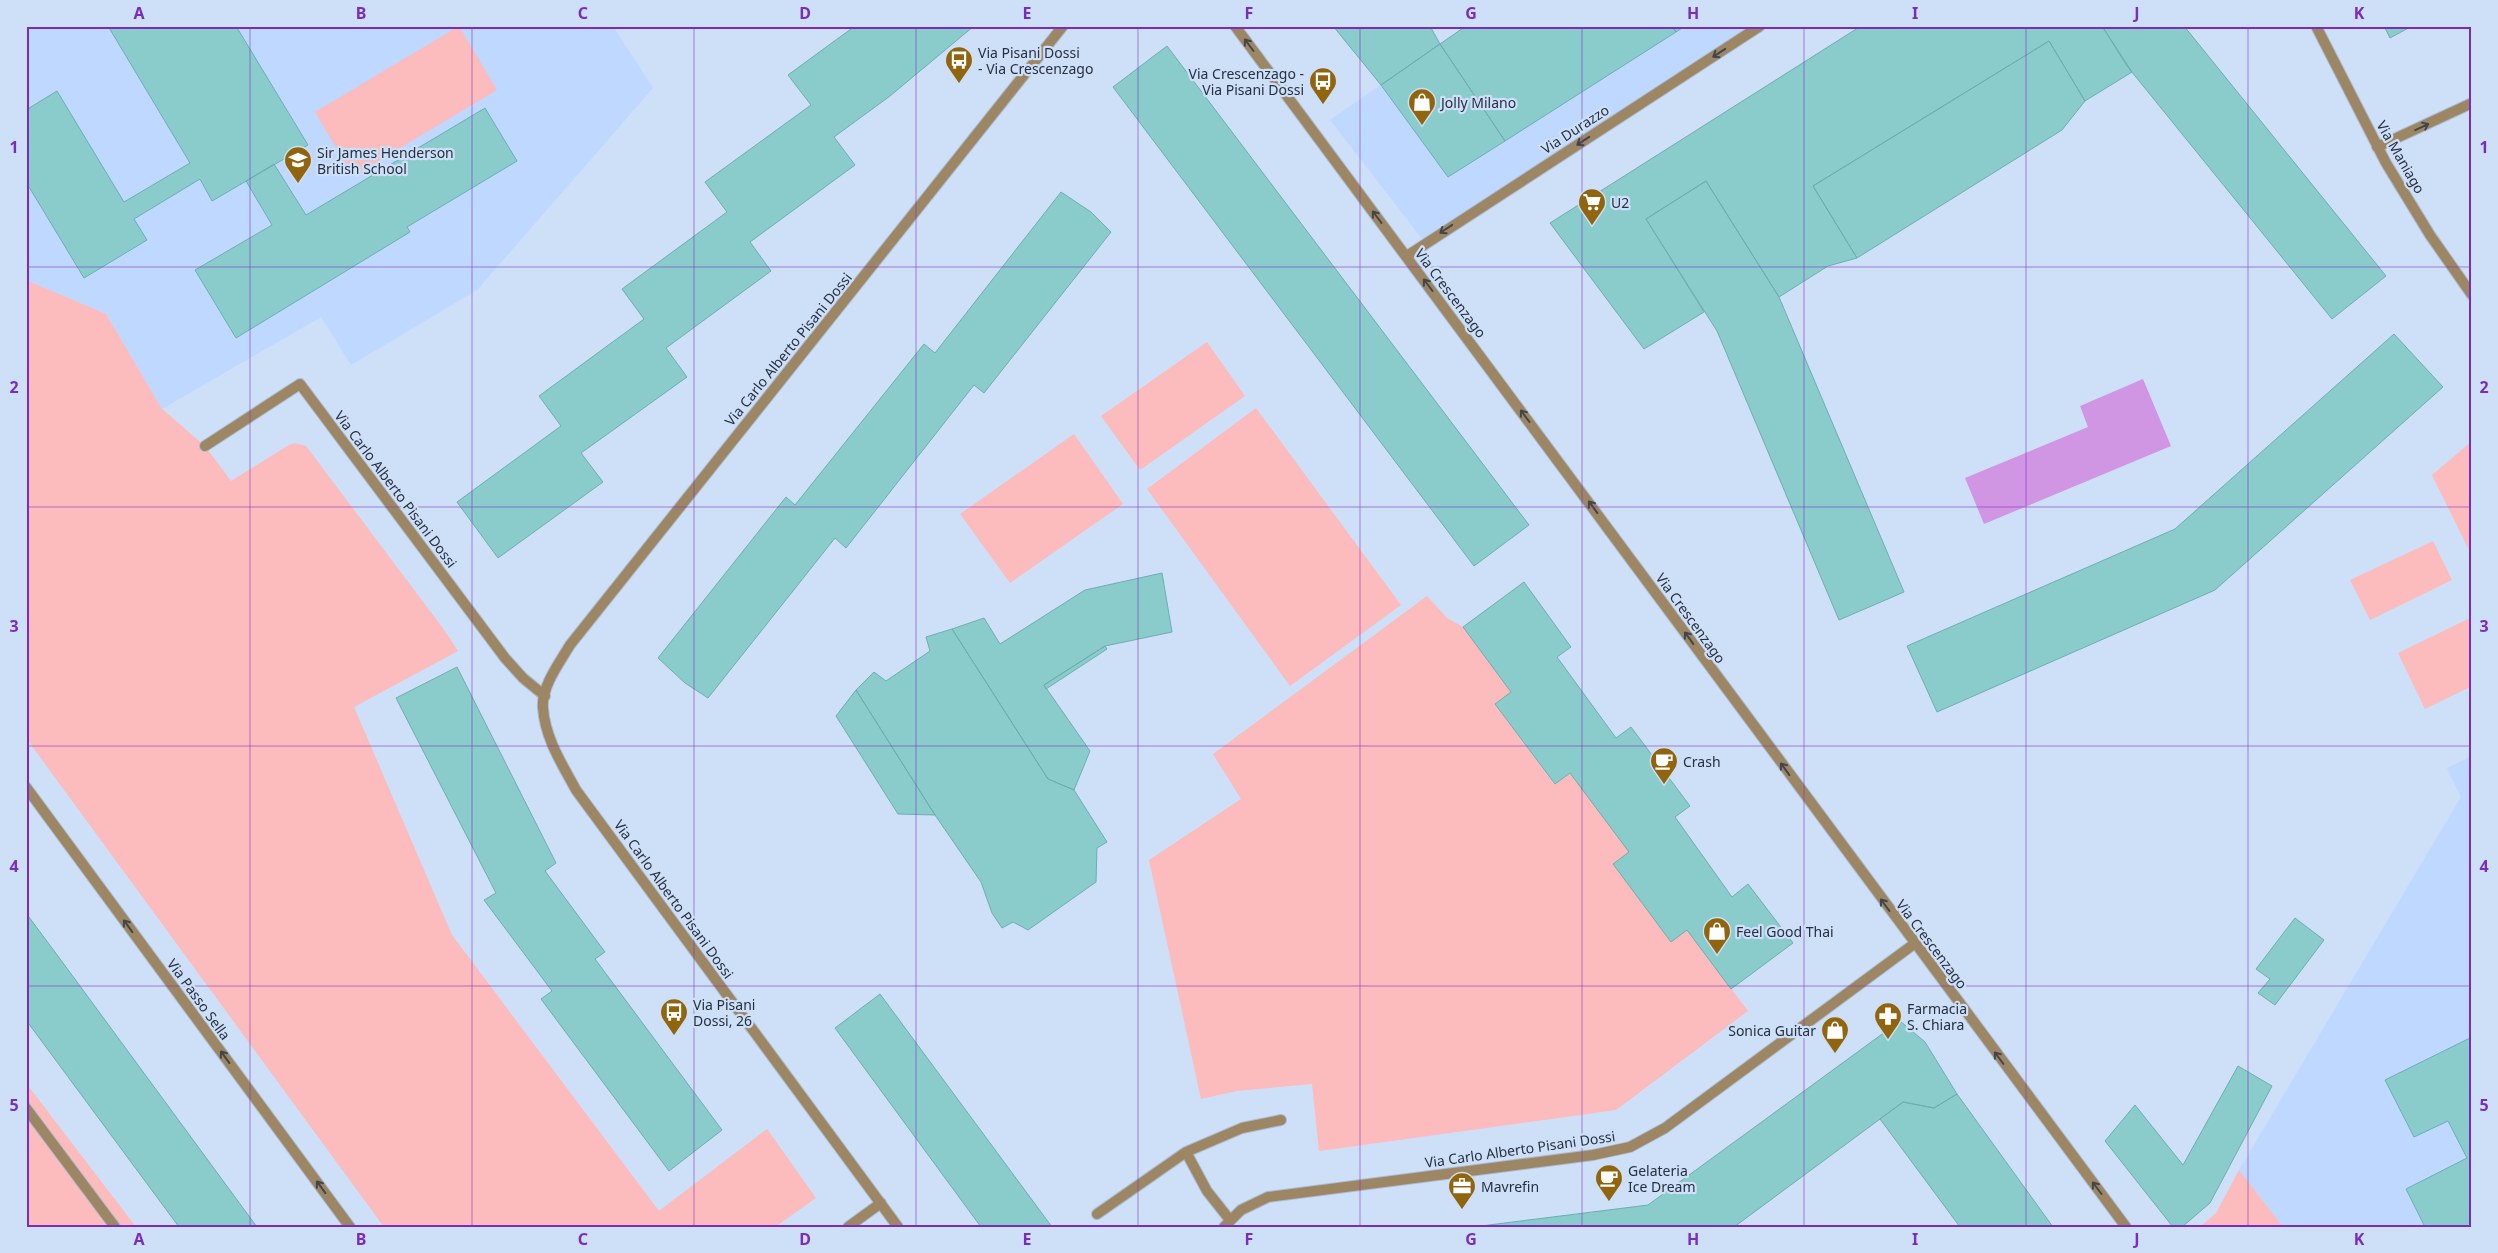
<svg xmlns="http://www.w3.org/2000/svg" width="2498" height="1253" font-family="'Noto Sans',sans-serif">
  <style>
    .built { fill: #bed8ff }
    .green { fill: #fcbbbc }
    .water { fill: #d095e3 }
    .building { fill: #8acbcc; stroke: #6eaeb0 }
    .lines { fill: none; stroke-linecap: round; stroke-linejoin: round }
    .lane-casing { stroke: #acbcd3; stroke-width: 12 }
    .street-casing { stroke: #acbcd3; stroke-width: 12 }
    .lane { stroke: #9d8663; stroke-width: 10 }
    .street { stroke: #9d8663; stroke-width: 10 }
    .oneway { stroke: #434649 }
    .grid { fill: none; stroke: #7b2cbf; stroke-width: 1; stroke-opacity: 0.55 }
    .labels { text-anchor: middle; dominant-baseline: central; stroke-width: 4.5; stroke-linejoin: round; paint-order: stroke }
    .poi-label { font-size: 14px; fill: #253040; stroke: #cedff8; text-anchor: start }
    .street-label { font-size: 14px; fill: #253040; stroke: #cedff8 }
    .neatline { fill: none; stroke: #7b2cbf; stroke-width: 2 }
    .grid-label { font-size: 16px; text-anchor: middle; font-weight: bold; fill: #7b2cbf }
  </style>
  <rect width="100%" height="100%" fill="#cedff8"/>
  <path class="built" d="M26,26H613L653,88L477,290L351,365L321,317L162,409L106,314L26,280Z
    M1466,26H1751L1423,240L1330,120Z
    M2472,756V1227H2283L2239,1170L2461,797L2447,768Z"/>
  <path class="green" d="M459,26L497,90L353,176L315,112Z
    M26,280L106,314L162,409L205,446L231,481L289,445L295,443L306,446L445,631L458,651L354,707L452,935L659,1211L767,1129L816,1198L775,1227H384L26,738Z
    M1207,342L1245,396L1140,470L1101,416Z
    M1256,408L1401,605L1290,686L1147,489Z
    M1074,434L1123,504L1010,583L960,514Z
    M2472,441V556L2432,475Z
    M2433,541L2452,580L2370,620L2350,580Z
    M1427,596L1447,618L1463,627L1511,692L1495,704L1554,784L1570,773L1629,852L1613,864L1671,942L1687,930L1748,1011L1616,1110L1319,1151L1312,1084L1236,1091L1201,1099L1149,860L1241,799L1213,754Z
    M2472,617V686L2425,709L2398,653Z
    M26,1083L136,1227H26Z
    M2239,1170L2283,1227H2200L2216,1213Z"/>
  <path class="water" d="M2143,379L2171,446L1984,524L1965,478L2088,427L2080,406Z"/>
  <path class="building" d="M108,26H236L308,145L212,201L200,179L134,219L147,240L84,278L26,182V110L57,91L124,202L190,163Z
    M855,26H974L890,96L834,137L855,165L750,242L771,271L666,348L687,377L581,453L603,482L498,558L457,502L561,426L539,396L644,319L622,289L727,212L705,182L811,105L788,75Z
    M1333,26H1430L1440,44L1381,85Z
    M1466,26H1672L1676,32L1505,141L1440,44Z
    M1672,26H1685L1676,32Z
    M1861,26H2102L2132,72L2085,101L2049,41L1813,186L1857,258L1828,266L1779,297L1706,181L1646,219L1704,312L1644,349L1550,223Z
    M2102,26H2184L2386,276L2332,319L2127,66Z
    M2384,26H2412L2390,38Z
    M2049,41L2085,101L2062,130L1857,258L1813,186Z
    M1440,44L1505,141L1448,177L1381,85Z
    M1167,46L1529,525L1474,566L1113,87Z
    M485,108L517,161L407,227L410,232L236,338L195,270L272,225L246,181L274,164L306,215Z
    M1706,181L1779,297L1904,592L1839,620L1717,331L1646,219Z
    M1061,192L1091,212L1111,232L984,393L974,385L846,548L835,538L708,698L685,683L658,658L786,497L795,505L924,344L935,353Z
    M2394,334L2443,387L2215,590L1937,712L1907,646L2175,529Z
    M1162,573L1172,632L1105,646L1044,685L1090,751L1074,790L1048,779L952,629L984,618L1000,644L1085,590Z
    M1524,582L1571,647L1557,657L1616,738L1631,727L1690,806L1675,817L1732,897L1748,884L1793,943L1731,989L1687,930L1671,942L1613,864L1629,852L1570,773L1555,784L1495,704L1511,692L1463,627Z
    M952,629L1048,779L1074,790L1107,842L1097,848L1096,882L1028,930L1013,922L1002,928L992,913L981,882L935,815L856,690L874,672L886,681L930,651L926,637Z
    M1105,646L1107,649L1046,689L1044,685Z
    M457,667L556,863L545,871L605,952L595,959L722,1130L669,1171L541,999L552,991L484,900L496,893L396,698Z
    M856,690L935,815L898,814L836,716Z
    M26,913L66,967L257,1227H179L26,1020Z
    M2295,918L2324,940L2275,1005L2258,993L2270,979L2256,969Z
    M880,994L1052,1227H981L835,1028Z
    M1900,1021L1925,1042L1957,1094L1934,1108L1903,1102L1734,1227H1473L1648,1205Z
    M2472,1037V1227H2425L2406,1189L2467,1158L2448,1121L2414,1137L2385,1080Z
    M2238,1066L2272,1086L2210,1203L2182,1227H2173L2105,1141L2135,1105L2183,1165Z
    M1957,1094L1996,1148L2053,1227H1960L1880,1119L1903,1102L1934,1108Z"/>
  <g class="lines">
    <g class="lane-casing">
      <path id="lane" d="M205,446L300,384L505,658L523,678L545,696
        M26,1108L115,1227
        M1097,1214L1186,1152
        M1230,1220L1207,1191L1186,1152L1242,1128L1281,1120"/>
    </g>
    <g class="street-casing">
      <path id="street" d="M1235,26L2126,1227
        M2316,26L2386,163L2430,235L2472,295
        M2377,147L2472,103
        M1407,256L1760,26
        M26,787L350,1227
        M848,1227L881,1203
        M898,1227L576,790C562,764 545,738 543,708C541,687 560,662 570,645L1063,26
        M1224,1227L1241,1210L1268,1197L1593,1155L1630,1147L1665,1128L1914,944"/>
    </g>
    <use href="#lane" class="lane"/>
    <use href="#street" class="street"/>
  </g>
  <defs><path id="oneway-shaft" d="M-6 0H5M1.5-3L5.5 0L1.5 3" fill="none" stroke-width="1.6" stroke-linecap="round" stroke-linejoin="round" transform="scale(1.25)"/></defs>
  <g class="oneway">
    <use href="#oneway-shaft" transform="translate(1249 45) rotate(-127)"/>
    <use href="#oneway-shaft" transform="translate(1719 53) rotate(147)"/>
    <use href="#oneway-shaft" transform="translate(2422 127) rotate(-25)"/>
    <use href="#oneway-shaft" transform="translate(1583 141) rotate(147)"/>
    <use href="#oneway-shaft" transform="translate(1377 217) rotate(-127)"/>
    <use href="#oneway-shaft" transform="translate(1446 229) rotate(146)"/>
    <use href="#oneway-shaft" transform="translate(1428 285) rotate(-127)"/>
    <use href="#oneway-shaft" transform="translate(1525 416) rotate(-127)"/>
    <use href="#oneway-shaft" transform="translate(1593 507) rotate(-126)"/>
    <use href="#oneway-shaft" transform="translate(1689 638) rotate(-126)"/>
    <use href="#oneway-shaft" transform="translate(1785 769) rotate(-126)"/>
    <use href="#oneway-shaft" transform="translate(1885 905) rotate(-127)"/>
    <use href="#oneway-shaft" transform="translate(128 926) rotate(-126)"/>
    <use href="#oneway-shaft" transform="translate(225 1057) rotate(-126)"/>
    <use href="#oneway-shaft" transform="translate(1999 1058) rotate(-127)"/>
    <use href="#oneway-shaft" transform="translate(321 1187) rotate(-126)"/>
    <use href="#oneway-shaft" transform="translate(2097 1188) rotate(-127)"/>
  </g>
  <path class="grid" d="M250,26V1227M472,26V1227M694,26V1227M916,26V1227M1138,26V1227M1360,26V1227M1582,26V1227M1804,26V1227M2026,26V1227M2248,26V1227M26,267H2472M26,507H2472M26,746H2472M26,986H2472"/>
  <defs>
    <g id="bus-pin" transform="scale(1.4375)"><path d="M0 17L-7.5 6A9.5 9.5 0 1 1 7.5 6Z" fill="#91650e" stroke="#cedff8"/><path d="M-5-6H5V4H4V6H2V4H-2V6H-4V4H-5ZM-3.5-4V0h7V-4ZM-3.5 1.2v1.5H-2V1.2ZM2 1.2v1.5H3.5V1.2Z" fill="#fff"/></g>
    <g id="shop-pin" transform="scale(1.4375)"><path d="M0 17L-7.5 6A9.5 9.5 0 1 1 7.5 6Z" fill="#91650e" stroke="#cedff8"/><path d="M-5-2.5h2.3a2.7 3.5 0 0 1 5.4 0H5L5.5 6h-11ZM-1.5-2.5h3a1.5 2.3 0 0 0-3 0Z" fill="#fff"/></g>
    <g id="school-pin" transform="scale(1.4375)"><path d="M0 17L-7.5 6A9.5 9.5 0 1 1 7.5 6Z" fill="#91650e" stroke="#cedff8"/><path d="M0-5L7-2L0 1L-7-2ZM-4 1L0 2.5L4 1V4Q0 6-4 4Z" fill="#fff"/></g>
    <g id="supermarket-pin" transform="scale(1.4375)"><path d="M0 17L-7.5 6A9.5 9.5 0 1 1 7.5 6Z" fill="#91650e" stroke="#cedff8"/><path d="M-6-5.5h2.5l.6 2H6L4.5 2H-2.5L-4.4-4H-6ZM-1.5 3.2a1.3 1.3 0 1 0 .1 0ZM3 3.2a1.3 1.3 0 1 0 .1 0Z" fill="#fff"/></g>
    <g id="cafe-pin" transform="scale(1.4375)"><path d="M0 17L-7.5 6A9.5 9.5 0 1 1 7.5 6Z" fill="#91650e" stroke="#cedff8"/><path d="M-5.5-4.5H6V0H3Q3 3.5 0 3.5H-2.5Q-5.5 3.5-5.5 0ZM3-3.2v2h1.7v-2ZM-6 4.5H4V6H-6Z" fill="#fff"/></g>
    <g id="pharmacy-pin" transform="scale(1.4375)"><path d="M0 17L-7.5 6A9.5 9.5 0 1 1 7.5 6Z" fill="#91650e" stroke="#cedff8"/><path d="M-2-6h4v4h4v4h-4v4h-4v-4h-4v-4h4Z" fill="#fff"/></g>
    <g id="office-pin" transform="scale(1.4375)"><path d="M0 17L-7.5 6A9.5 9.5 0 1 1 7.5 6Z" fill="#91650e" stroke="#cedff8"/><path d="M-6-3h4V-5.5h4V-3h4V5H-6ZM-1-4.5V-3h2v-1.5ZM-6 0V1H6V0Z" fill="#fff"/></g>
  </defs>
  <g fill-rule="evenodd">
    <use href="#bus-pin" x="959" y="60"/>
    <use href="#bus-pin" x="1323" y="81"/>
    <use href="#shop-pin" x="1422" y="102"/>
    <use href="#school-pin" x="298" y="160"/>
    <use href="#supermarket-pin" x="1592" y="202"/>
    <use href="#cafe-pin" x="1664" y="761"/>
    <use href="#shop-pin" x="1717" y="931"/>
    <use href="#bus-pin" x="674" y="1012"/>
    <use href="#pharmacy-pin" x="1888" y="1016"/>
    <use href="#shop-pin" x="1835" y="1030"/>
    <use href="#cafe-pin" x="1609" y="1178"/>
    <use href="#office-pin" x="1462" y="1186"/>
  </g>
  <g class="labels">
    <g class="poi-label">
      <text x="978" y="52">Via Pisani Dossi<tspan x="978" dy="16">- Via Crescenzago</tspan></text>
      <text x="1304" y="73" text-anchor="end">Via Crescenzago -<tspan x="1304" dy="16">Via Pisani Dossi</tspan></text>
      <text x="1441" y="102">Jolly Milano</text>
      <text x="317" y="152">Sir James Henderson<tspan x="317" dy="16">British School</tspan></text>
      <text x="1611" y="202">U2</text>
      <text x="1683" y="761">Crash</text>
      <text x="1736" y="931">Feel Good Thai</text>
      <text x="693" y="1004">Via Pisani<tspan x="693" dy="16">Dossi, 26</tspan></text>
      <text x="1907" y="1008">Farmacia<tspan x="1907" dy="16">S. Chiara</tspan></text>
      <text x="1816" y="1030" text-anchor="end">Sonica Guitar</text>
      <text x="1628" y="1170">Gelateria<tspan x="1628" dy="16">Ice Dream</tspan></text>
      <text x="1481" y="1186">Mavrefin</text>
    </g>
    <g class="street-label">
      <text transform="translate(1575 129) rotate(-33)">Via Durazzo</text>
      <text transform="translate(2401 157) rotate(60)">Via Maniago</text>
      <text transform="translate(1451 293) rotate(53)">Via Crescenzago</text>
      <text transform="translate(788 349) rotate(-51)">Via Carlo Alberto Pisani Dossi</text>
      <text transform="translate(396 489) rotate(53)">Via Carlo Alberto Pisani Dossi</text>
      <text transform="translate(1691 618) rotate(54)">Via Crescenzago</text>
      <text transform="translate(674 899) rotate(54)">Via Carlo Alberto Pisani Dossi</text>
      <text transform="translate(1932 944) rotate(53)">Via Crescenzago</text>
      <text transform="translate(199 999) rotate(54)">Via Passo Sella</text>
      <text transform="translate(1520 1149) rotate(-8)">Via Carlo Alberto Pisani Dossi</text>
    </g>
  </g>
  <rect width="2498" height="1253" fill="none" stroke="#cedff8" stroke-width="55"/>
  <rect x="28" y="28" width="2442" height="1198" class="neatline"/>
  <g class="grid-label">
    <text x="139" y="19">A</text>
    <text x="361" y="19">B</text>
    <text x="583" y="19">C</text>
    <text x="805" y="19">D</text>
    <text x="1027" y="19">E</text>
    <text x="1249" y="19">F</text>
    <text x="1471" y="19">G</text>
    <text x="1693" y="19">H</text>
    <text x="1915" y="19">I</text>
    <text x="2137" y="19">J</text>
    <text x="2359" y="19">K</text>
    <text x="14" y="153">1</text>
    <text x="2484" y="153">1</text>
    <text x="14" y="393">2</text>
    <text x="2484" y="393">2</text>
    <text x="14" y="632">3</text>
    <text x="2484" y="632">3</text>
    <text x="14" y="872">4</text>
    <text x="2484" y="872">4</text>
    <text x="14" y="1111">5</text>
    <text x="2484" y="1111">5</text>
    <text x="139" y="1245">A</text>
    <text x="361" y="1245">B</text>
    <text x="583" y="1245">C</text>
    <text x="805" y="1245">D</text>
    <text x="1027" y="1245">E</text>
    <text x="1249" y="1245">F</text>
    <text x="1471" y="1245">G</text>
    <text x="1693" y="1245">H</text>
    <text x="1915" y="1245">I</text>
    <text x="2137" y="1245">J</text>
    <text x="2359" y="1245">K</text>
  </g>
</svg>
